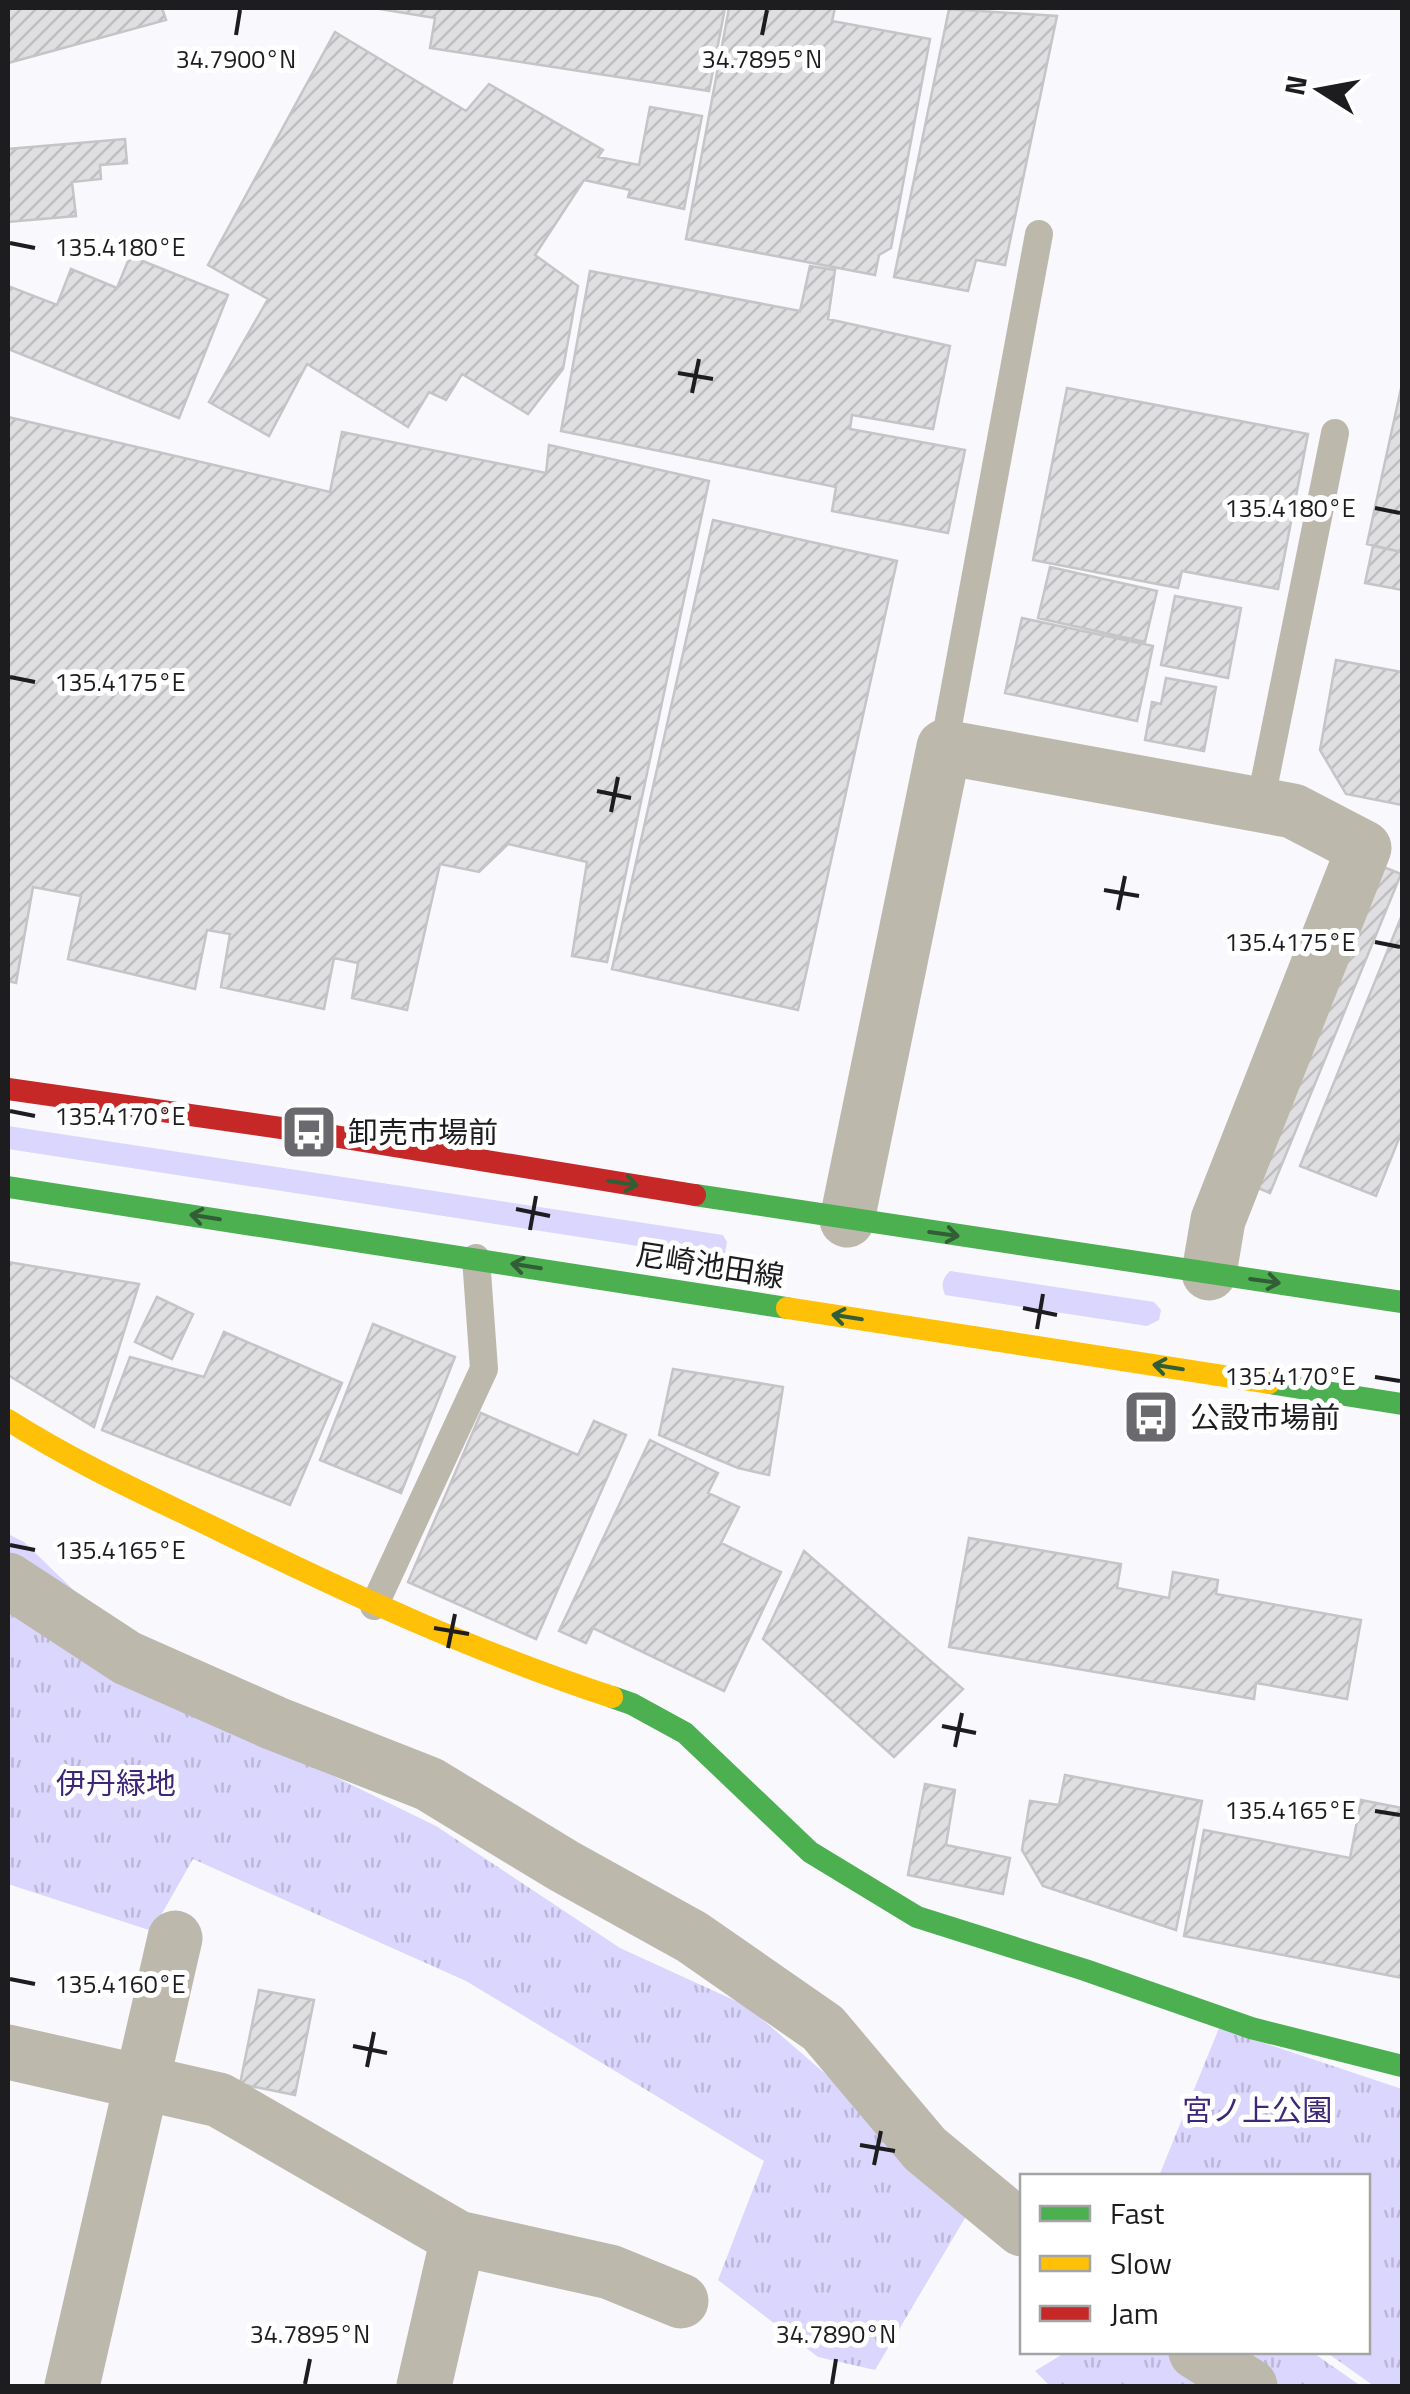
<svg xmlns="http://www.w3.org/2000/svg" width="1410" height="2394" font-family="'Titillium Web','Noto Sans JP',sans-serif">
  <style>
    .grass { fill: #dbd6fd }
    .park { fill: url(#park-tufts) }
    .building { fill: url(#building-hatch); stroke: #c5c4c7; stroke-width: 2.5 }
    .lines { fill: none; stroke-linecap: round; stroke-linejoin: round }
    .lane { stroke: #bdb8ac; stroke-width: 28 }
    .street { stroke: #bdb8ac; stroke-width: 55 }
    .fast { stroke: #4caf50; stroke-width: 22 }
    .slow { stroke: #ffc107; stroke-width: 22 }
    .jam { stroke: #c62828; stroke-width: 22 }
    .oneway { stroke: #325e35 }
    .ticks { fill: none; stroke: #1d1c1f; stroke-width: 4 }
    .labels { text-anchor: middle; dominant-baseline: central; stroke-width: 10; stroke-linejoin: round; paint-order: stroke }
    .poi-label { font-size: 30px; fill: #1d1c1f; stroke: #fff; text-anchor: start }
    .street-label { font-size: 30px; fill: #1d1c1f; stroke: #fff }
    .park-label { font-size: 30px; fill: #3d2778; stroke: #fff }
    .ticks-label { font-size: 25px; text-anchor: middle; fill: #1d1c1f; stroke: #fff; stroke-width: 10; stroke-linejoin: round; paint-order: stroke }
  </style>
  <defs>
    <pattern id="park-tufts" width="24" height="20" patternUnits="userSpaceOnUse" patternTransform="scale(2.5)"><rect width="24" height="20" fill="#dbd6fd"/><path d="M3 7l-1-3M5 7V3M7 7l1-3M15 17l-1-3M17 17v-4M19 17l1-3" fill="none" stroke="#bcb7d8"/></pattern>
    <pattern id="building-hatch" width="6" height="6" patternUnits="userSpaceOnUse" patternTransform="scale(2.5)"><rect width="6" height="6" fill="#dfdee0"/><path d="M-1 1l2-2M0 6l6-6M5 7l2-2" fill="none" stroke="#bfbec0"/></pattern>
  </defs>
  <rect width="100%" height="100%" fill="#f8f8fd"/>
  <path class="grass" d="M8,1126L723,1235L727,1242L725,1253L716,1258L8,1149Z
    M950,1271L1154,1302L1161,1310L1159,1320L1147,1326L945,1295C941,1284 942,1279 950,1271Z"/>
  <path class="park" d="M8,1534L24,1542L196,1709L436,1826L620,1948L747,2006L866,2109L968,2213L875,2370L818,2357L718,2280L764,2161L466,1981L193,1859L152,1931L8,1884Z
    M1219,2028L1402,2089V2386H1374L1326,2352H1368V2176H1159Z
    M1066,2352H1312L1361,2386H1050L1035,2371Z"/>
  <path class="building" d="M8,8H162L166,20L8,63Z
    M374,8H725L709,91L430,48L435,18Z
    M729,8H835L832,21L930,39L891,248L879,255L875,275L686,239Z
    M949,9L1057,16L1005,265L976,260L968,291L894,277Z
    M335,32L466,111L489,84L603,150L598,157L639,165L650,107L702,116L684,209L628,197L630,190L584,180L535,255L578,286L563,369L528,414L462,374L446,400L429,392L408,427L307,364L269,436L209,402L268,299L208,265Z
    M125,139L127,163L100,165L101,179L72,182L76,216L8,222V149Z
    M130,256L228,295L179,418L8,349V286L57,305L71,269L117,288Z
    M810,266L835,270L828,319L950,346L933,429L852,415L850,429L965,450L948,533L832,511L836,487L561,431L590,271L800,311Z
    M1402,384V552L1367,544Z
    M1067,388L1308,434L1278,589L1182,571L1178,588L1033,560Z
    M8,417L330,492L342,432L546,473L549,445L709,481L607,962L572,956L587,862L508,844L479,872L440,864L407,1010L352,998L358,963L334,958L324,1009L221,987L230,934L207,930L195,989L68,959L81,896L33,887L16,983L8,981Z
    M713,520L897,561L798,1010L612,969Z
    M1373,546L1402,552V590L1365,583Z
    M1050,567L1157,591L1145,642L1038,618Z
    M1175,596L1241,608L1228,678L1161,665Z
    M1022,618L1153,646L1137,721L1005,693Z
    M1336,660L1402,672V805L1346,794L1320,750Z
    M1166,678L1216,687L1204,751L1145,740L1152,702L1161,704Z
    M1381,866L1401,874L1270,1193L1251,1185Z
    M1402,915V1131L1376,1196L1300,1166Z
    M8,1262L139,1284L94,1427L8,1375Z
    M157,1297L193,1314L172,1359L135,1342Z
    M373,1324L455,1357L401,1493L320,1460Z
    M224,1332L342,1383L290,1505L102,1430L130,1357L204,1377Z
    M673,1369L783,1387L769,1475L738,1468L659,1435Z
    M481,1413L578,1455L594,1421L626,1435L536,1639L408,1582Z
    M650,1440L718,1473L708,1493L739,1507L721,1543L781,1572L724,1691L593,1628L586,1643L559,1631Z
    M969,1538L1121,1564L1117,1588L1169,1598L1173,1572L1218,1580L1216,1594L1361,1620L1347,1699L1256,1683L1254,1699L949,1647Z
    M804,1551L963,1689L894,1757L763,1639Z
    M1065,1775L1202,1801L1176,1930L1043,1886L1022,1850L1030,1801L1059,1805Z
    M925,1784L955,1790L946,1845L1010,1858L1003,1894L908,1875Z
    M1361,1800L1402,1808L1399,1828L1402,1829V1978L1184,1936L1204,1830L1350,1858Z
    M259,1990L314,2000L295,2095L240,2084Z"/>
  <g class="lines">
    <path class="lane" d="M944,747L1039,234
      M1260,804L1335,433
      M374,1606L484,1369L476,1258"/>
    <path class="street" d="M847,1220L944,747L1293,811L1364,848L1218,1220L1209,1273
      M8,1580L127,1658L274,1723L429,1784L564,1866L692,1937L823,2028L925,2149L1022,2229
      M8,2052L219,2100L458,2238L610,2272L681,2301
      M1196,2352L1250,2386
      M72,2386L175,1938
      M424,2386L458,2238"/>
    <path class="fast" d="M8,1187L787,1308
      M695,1195L1402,1302
      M1269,1383L1402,1404
      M612,1697L632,1704L685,1733L810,1852L917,1917L1085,1970L1251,2028L1402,2066"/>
    <path class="slow" d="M787,1308L1269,1383
      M8,1420C77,1464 151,1497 225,1533C352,1595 478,1653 612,1697"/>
    <path class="jam" d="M8,1089L309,1132L695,1195"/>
  </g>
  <defs><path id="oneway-shaft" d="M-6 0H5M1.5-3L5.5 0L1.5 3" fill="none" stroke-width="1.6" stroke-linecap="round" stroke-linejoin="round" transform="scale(2.5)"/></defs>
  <g class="oneway">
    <use href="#oneway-shaft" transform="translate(623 1183) rotate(9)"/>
    <use href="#oneway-shaft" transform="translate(205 1217) rotate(-171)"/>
    <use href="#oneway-shaft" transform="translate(944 1234) rotate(8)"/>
    <use href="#oneway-shaft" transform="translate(526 1266) rotate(-171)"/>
    <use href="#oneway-shaft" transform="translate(1265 1281) rotate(8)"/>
    <use href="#oneway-shaft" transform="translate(847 1317) rotate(-171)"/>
    <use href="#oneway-shaft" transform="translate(1168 1367) rotate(-171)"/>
  </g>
  <path class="ticks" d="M236,35L240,10M762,35L767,10M10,243L35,248M678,373L713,379M692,393L699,359M1375,508L1400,513M10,677L35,682M597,791L631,798M611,812L618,777M1104,890L1139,896M1118,910L1125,876M1375,942L1400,947M10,1111L35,1116M516,1209L550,1216M530,1230L536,1196M1023,1308L1057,1315M1037,1329L1043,1294M1375,1377L1400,1381M10,1545L35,1550M434,1628L469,1634M448,1648L455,1614M942,1726L976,1733M955,1747L962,1713M1375,1811L1400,1815M10,1979L35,1984M353,2046L387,2053M367,2067L374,2032M860,2145L895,2151M874,2165L881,2131M305,2384L310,2359M832,2384L836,2359"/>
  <defs>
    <g id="bus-square" transform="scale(2.875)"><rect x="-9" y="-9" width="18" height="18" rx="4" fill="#6a696d" stroke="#fff"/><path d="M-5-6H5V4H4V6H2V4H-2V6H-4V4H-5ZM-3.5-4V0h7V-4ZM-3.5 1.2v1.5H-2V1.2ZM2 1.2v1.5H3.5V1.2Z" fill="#fff"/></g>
  </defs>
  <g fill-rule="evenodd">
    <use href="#bus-square" x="309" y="1132"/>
    <use href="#bus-square" x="1151" y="1417"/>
  </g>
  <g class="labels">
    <g class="poi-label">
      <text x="348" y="1132">卸売市場前</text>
      <text x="1190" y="1417">公設市場前</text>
    </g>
    <g class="street-label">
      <text transform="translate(710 1265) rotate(9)">尼崎池田線</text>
    </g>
    <g class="park-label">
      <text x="116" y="1783">伊丹緑地</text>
      <text x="1257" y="2110">宮ノ上公園</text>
    </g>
  </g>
  <g class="ticks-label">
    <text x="236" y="68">34.7900°N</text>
    <text x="762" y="68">34.7895°N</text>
    <text x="120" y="256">135.4180°E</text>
    <text x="1290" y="517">135.4180°E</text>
    <text x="120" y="691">135.4175°E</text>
    <text x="1290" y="951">135.4175°E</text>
    <text x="120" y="1125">135.4170°E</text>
    <text x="1290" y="1385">135.4170°E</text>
    <text x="120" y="1559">135.4165°E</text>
    <text x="1290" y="1819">135.4165°E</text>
    <text x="120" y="1993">135.4160°E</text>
    <text x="310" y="2343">34.7895°N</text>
    <text x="836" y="2343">34.7890°N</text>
  </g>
  <rect width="1410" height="2394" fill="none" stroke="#1d1c1f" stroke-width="20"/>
  <rect x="1020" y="2174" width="350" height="180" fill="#ffffff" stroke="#a5a4a5" stroke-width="2.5"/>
  <rect x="1040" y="2206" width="50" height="15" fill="#4caf50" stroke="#a5a4a5" stroke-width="2.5"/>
  <text x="1110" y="2224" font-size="30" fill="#1d1c1f">Fast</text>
  <rect x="1040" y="2256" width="50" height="15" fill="#ffc107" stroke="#a5a4a5" stroke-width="2.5"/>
  <text x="1110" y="2274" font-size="30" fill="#1d1c1f">Slow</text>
  <rect x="1040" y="2306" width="50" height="15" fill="#c62828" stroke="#a5a4a5" stroke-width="2.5"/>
  <text x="1110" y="2324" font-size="30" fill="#1d1c1f">Jam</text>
  <g transform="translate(1320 90) rotate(281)" stroke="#ffffff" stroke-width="8" paint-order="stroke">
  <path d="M0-8L18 38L0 25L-18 38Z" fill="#1d1c1f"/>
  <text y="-15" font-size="28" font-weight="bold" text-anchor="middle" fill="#1d1c1f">N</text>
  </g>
</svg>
